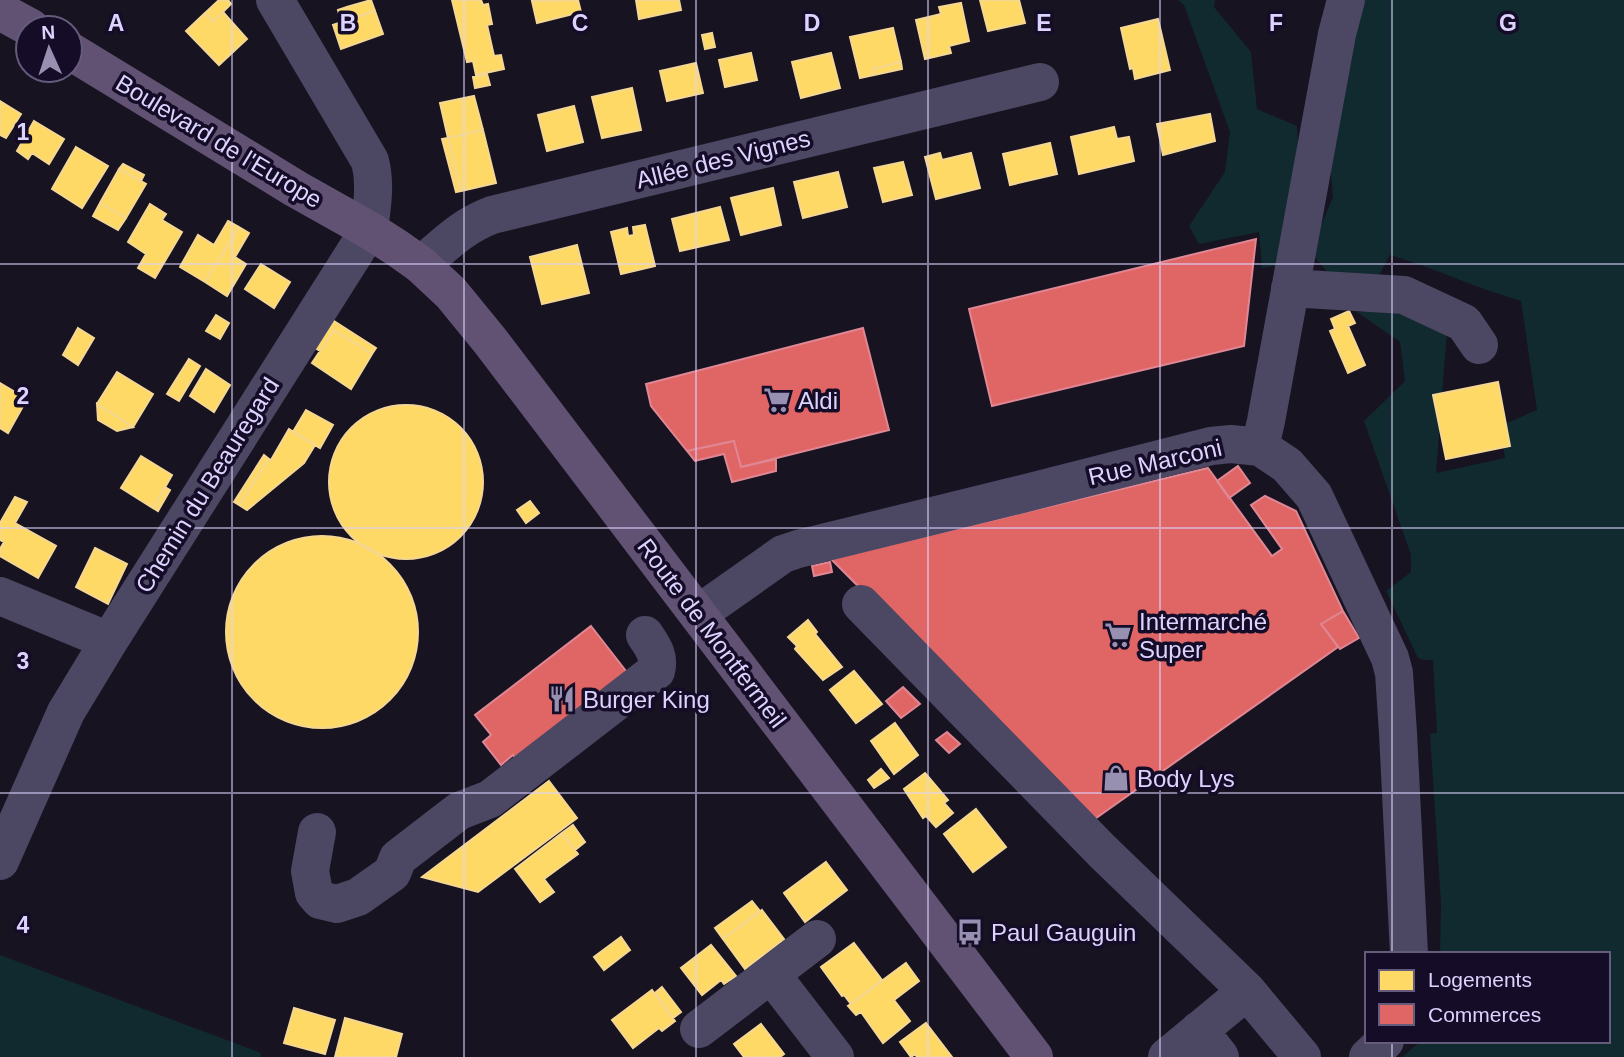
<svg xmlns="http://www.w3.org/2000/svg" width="1624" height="1057" font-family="Helvetica,sans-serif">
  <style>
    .green { fill: #112a2f }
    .homes { fill: #ffd966; stroke: #f5d794; stroke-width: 2 }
    .shops { fill: #e06666; stroke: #df8794; stroke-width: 2 }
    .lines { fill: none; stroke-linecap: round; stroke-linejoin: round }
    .minor { stroke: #4c4762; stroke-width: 38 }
    .major { stroke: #615273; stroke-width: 38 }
    .grid { fill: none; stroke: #ddd3ff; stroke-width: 2; stroke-opacity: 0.55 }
    .labels { text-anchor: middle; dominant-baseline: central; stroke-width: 7; stroke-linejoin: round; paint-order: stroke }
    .street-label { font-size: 24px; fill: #ddd3ff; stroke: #150d27 }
    .poi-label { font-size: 24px; fill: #ddd3ff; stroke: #150d27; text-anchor: start }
    .grid-label { font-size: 23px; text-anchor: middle; font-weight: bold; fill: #ddd3ff; stroke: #150d27; stroke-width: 7; stroke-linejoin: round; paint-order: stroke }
  </style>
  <rect width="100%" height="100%" fill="#171321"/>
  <path class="green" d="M1178,0H1215L1214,7L1251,52L1257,109L1297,126L1300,184L1280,265L1262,268L1259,232L1199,244L1189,226L1225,172L1230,132L1184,5Z
    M1357,0H1624V1057H1402L1421,1041H1608V954H1440L1441,904L1430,734L1437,733L1433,660H1424L1418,658L1386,591L1411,572V555L1364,421L1405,381L1400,342L1357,312L1410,308L1447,332L1436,473L1505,458L1500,426L1537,410L1521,301C1476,288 1434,268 1390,255L1376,281L1332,277L1310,252L1333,197L1328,139Z
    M0,955L261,1053L260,1057H0Z"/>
  <path class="homes" d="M219,0H228L231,4L213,22L205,13Z
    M371,0L375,11L352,18L347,7Z
    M452,0H481L483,5L488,4L492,24L487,25L494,56L501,55L504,69L476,75L473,61L467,62Z
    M578,0L581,12L537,23L532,1Z
    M636,0H679L681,10L639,19Z
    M980,0H1019L1025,23L988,31Z
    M961,3L969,41L949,46L951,53L925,59L916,20L941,14L939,7Z
    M347,7L352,18L341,22L338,10Z
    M375,11L383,34L341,49L333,25Z
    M223,12L247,39L219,65L186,31L205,13L213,22Z
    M1158,19L1170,70L1135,79L1133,68L1130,69L1121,28Z
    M893,28L901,62L873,69L874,75L860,78L850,37Z
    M712,33L715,47L705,49L702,35Z
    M751,53L757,80L725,87L719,60Z
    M831,53L840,88L801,98L792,62Z
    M901,62L902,69L874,75L873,69Z
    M696,63L703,93L667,101L660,71Z
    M487,74L490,85L475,88L473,77Z
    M632,88L641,130L602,138L592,97Z
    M474,96L483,130L448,138L440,103Z
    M0,101L21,114L6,138L0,135Z
    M574,106L583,142L547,151L538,115Z
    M1210,114L1215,141L1163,155L1157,124Z
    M34,121L64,139L49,164L32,153L28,159L17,151Z
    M1114,127L1117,139L1129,137L1134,161L1079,174L1071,137Z
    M483,130L496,183L461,191L448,138Z
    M448,138L461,191L456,192L442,139Z
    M1050,143L1057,174L1010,185L1003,154Z
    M76,147L108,166L82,208L52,189Z
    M940,153L942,160L971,153L980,188L936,199L925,157Z
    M903,162L912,195L883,202L874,168Z
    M123,164L144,175L141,181L119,169Z
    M119,169L146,184L126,218L100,203Z
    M838,172L847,207L803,218L794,182Z
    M773,188L781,225L741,235L731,198Z
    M100,203L126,218L118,230L93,216Z
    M150,204L166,214L162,220L182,232L155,278L138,268L146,254L128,242Z
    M720,207L729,240L680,251L672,219Z
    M228,221L239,227L205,282L180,267L198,235L214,245Z
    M645,225L655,266L621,274L611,232L627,228L628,236L634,235L633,227Z
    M239,227L249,233L235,257L246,264L227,296L205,282Z
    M577,245L589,293L542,304L530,257Z
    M261,264L290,282L274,308L245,289Z
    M1349,311L1355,323L1348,326L1365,365L1348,373L1330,331L1335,329L1331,319Z
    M216,315L229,323L220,339L206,331Z
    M334,321L376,348L372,354L334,330L320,351L315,348Z
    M78,328L94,338L78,365L63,355Z
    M334,330L372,354L351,389L312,363Z
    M189,359L200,366L179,401L167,394Z
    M206,369L230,385L214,412L190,396Z
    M117,372L153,394L133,427L97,404Z
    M1498,382L1510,446L1446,459L1433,395Z
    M0,383L27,399L8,433L0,428Z
    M97,404L133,427L117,431L98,420Z
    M329 482a77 77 0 1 1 154 0a77 77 0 1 1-154 0Z
    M306,410L333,425L320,448L293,432Z
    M289,429L315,445L304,463L247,510L239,505L269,459L271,460Z
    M264,455L269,459L239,505L234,502Z
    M141,456L172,475L153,508L121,488Z
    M165,487L170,490L158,511L153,508Z
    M15,497L27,502L15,523L56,546L38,578L0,556V549L4,542L0,540V523Z
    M530,501L539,513L526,523L517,510Z
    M226 632a96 96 0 1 1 192 0a96 96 0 1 1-192 0Z
    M95,548L127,564L108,604L76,587Z
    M808,620L817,632L815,634L842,667L823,680L795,649L797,646L788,637Z
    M854,671L882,704L856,723L830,690Z
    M895,723L918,755L894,774L871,741Z
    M881,769L889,778L874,788L868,780Z
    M925,773L948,800L944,803L953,813L936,827L926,816L923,818L904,789Z
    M549,781L577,818L478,892L422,877Z
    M976,809L1006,847L973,872L944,834Z
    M573,825L585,842L575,850L562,833Z
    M562,833L578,854L544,879L554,892L540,902L515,869Z
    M826,862L847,890L805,922L784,893Z
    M752,901L760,911L723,939L715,928Z
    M762,910L784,939L745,969L723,939Z
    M621,937L630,950L604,970L594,957Z
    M854,943L882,980L851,1004L844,995L842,996L821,967Z
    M711,945L736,976L724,984L721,980L702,995L681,968Z
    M906,963L919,981L894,1000L910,1021L883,1043L861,1012L856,1015L848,1006Z
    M662,987L681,1012L673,1018L655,993Z
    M652,990L675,1021L662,1031L659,1028L633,1048L612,1020Z
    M294,1008L335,1020L325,1054L284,1043Z
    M345,1018L402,1034L396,1057H335Z
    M926,1023L952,1057H917L915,1054L911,1057L900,1042Z
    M761,1024L784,1054L780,1057H744L734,1044Z"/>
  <path class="shops" d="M1256,239L1244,346L992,406L969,309Z
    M863,328L889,430L741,467L734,441L687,451L651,406L646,384Z
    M734,441L741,467L776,459V471L732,482L724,454L695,461L687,451Z
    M1238,466L1250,483L1229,498L1217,481Z
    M1208,468L1272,556L1282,549L1251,505L1265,496L1296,511L1343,611L1321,624L1338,647L1092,821L831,559Z
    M830,562L832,572L814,576L812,566Z
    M1343,611L1359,638L1340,649L1321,624Z
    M591,626L633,680L522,766L513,755L501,765L483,742L491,735L475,715Z
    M903,687L920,704L901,718L886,701Z
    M947,732L960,744L949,753L936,740Z"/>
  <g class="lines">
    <path class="minor" d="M421,265C446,244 461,227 492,215L1040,82
      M1290,288L1404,295L1464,323L1479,345
      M1260,447L1266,421L1337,34L1346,0
      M0,596L109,641
      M861,604L1102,851L1247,991L1302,1057
      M698,614L783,554L798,549L1014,496L1211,446L1231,444L1260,447L1287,465L1314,496L1390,658L1394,673L1398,733L1409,954
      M317,832L310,871L314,893L320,900L337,904L358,897L392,873L398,858L459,811L490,799L656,671C660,656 653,647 645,635
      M0,861L66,712L109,641L369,230C372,207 376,184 370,161L275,0
      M771,974L835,1057
      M699,1029L817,939
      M1199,1030L1220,1057
      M1167,1057L1247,991
      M1368,1057L1385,1041"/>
    <path class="major" d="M0,11L31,28
      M70,51L296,189L369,230L397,248L421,265L451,293L491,342L1034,1057"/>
  </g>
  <path class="grid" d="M232,0V1057M464,0V1057M696,0V1057M928,0V1057M1160,0V1057M1392,0V954M0,264H1624M0,528H1624M0,793H1624M1392,1041V1057"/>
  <defs>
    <g id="supermarket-bare" transform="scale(2.1)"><path d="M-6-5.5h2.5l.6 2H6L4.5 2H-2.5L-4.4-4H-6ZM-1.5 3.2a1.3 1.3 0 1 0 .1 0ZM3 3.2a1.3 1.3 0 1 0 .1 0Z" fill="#9890b1" stroke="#150d27" stroke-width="2.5" paint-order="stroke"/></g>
    <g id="restaurant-bare" transform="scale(2.1)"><path d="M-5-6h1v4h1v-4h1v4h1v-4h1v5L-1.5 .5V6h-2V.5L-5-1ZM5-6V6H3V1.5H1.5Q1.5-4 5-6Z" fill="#9890b1" stroke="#150d27" stroke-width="2.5" paint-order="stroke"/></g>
    <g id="shop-bare" transform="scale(2.1)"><path d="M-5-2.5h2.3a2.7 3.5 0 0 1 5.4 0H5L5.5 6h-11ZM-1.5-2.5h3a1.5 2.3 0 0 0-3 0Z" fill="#9890b1" stroke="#150d27" stroke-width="2.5" paint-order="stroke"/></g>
    <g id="bus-bare" transform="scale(2.1)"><path d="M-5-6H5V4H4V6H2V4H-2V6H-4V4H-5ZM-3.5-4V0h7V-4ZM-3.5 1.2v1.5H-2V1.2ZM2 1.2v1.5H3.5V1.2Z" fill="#9890b1" stroke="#150d27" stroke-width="2.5" paint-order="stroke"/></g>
  </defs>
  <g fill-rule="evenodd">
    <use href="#supermarket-bare" x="777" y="400"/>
    <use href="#supermarket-bare" x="1118" y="635"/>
    <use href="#restaurant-bare" x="562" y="699"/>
    <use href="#shop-bare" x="1116" y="778"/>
    <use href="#bus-bare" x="970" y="932"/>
  </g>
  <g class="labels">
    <g class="street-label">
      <text transform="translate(219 141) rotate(31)">Boulevard de l'Europe</text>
      <text transform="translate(723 159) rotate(-14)">Allée des Vignes</text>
      <text transform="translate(1155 462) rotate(-13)">Rue Marconi</text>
      <text transform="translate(207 485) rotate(-58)">Chemin du Beauregard</text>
      <text transform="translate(712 633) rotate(53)">Route de Montfermeil</text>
    </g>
    <g class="poi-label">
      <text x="798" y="400">Aldi</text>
      <text x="1139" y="621">Intermarché<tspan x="1139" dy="28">Super</tspan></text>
      <text x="583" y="699">Burger King</text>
      <text x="1137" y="778">Body Lys</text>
      <text x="991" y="932">Paul Gauguin</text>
    </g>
  </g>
  <g class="grid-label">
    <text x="116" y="31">A</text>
    <text x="348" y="31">B</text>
    <text x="580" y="31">C</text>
    <text x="812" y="31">D</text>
    <text x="1044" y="31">E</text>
    <text x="1276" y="31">F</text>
    <text x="1508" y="31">G</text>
    <text x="23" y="140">1</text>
    <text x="23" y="404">2</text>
    <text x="23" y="669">3</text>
    <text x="23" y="933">4</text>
  </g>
  <rect x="1365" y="952" width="245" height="91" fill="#150d27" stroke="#655c7d" stroke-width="2"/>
  <rect x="1379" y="970" width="35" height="21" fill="#ffd966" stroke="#655c7d" stroke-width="2"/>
  <text x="1428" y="987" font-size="21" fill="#ddd3ff">Logements</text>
  <rect x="1379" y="1004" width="35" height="21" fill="#e06666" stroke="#655c7d" stroke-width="2"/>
  <text x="1428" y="1022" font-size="21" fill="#ddd3ff">Commerces</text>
  <g transform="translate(49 49) rotate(357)"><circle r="33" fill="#150d27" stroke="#655c7d" stroke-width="2"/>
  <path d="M0-5L12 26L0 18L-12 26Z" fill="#9890b1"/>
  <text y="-10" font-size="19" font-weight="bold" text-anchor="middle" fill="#ddd3ff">N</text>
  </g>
</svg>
